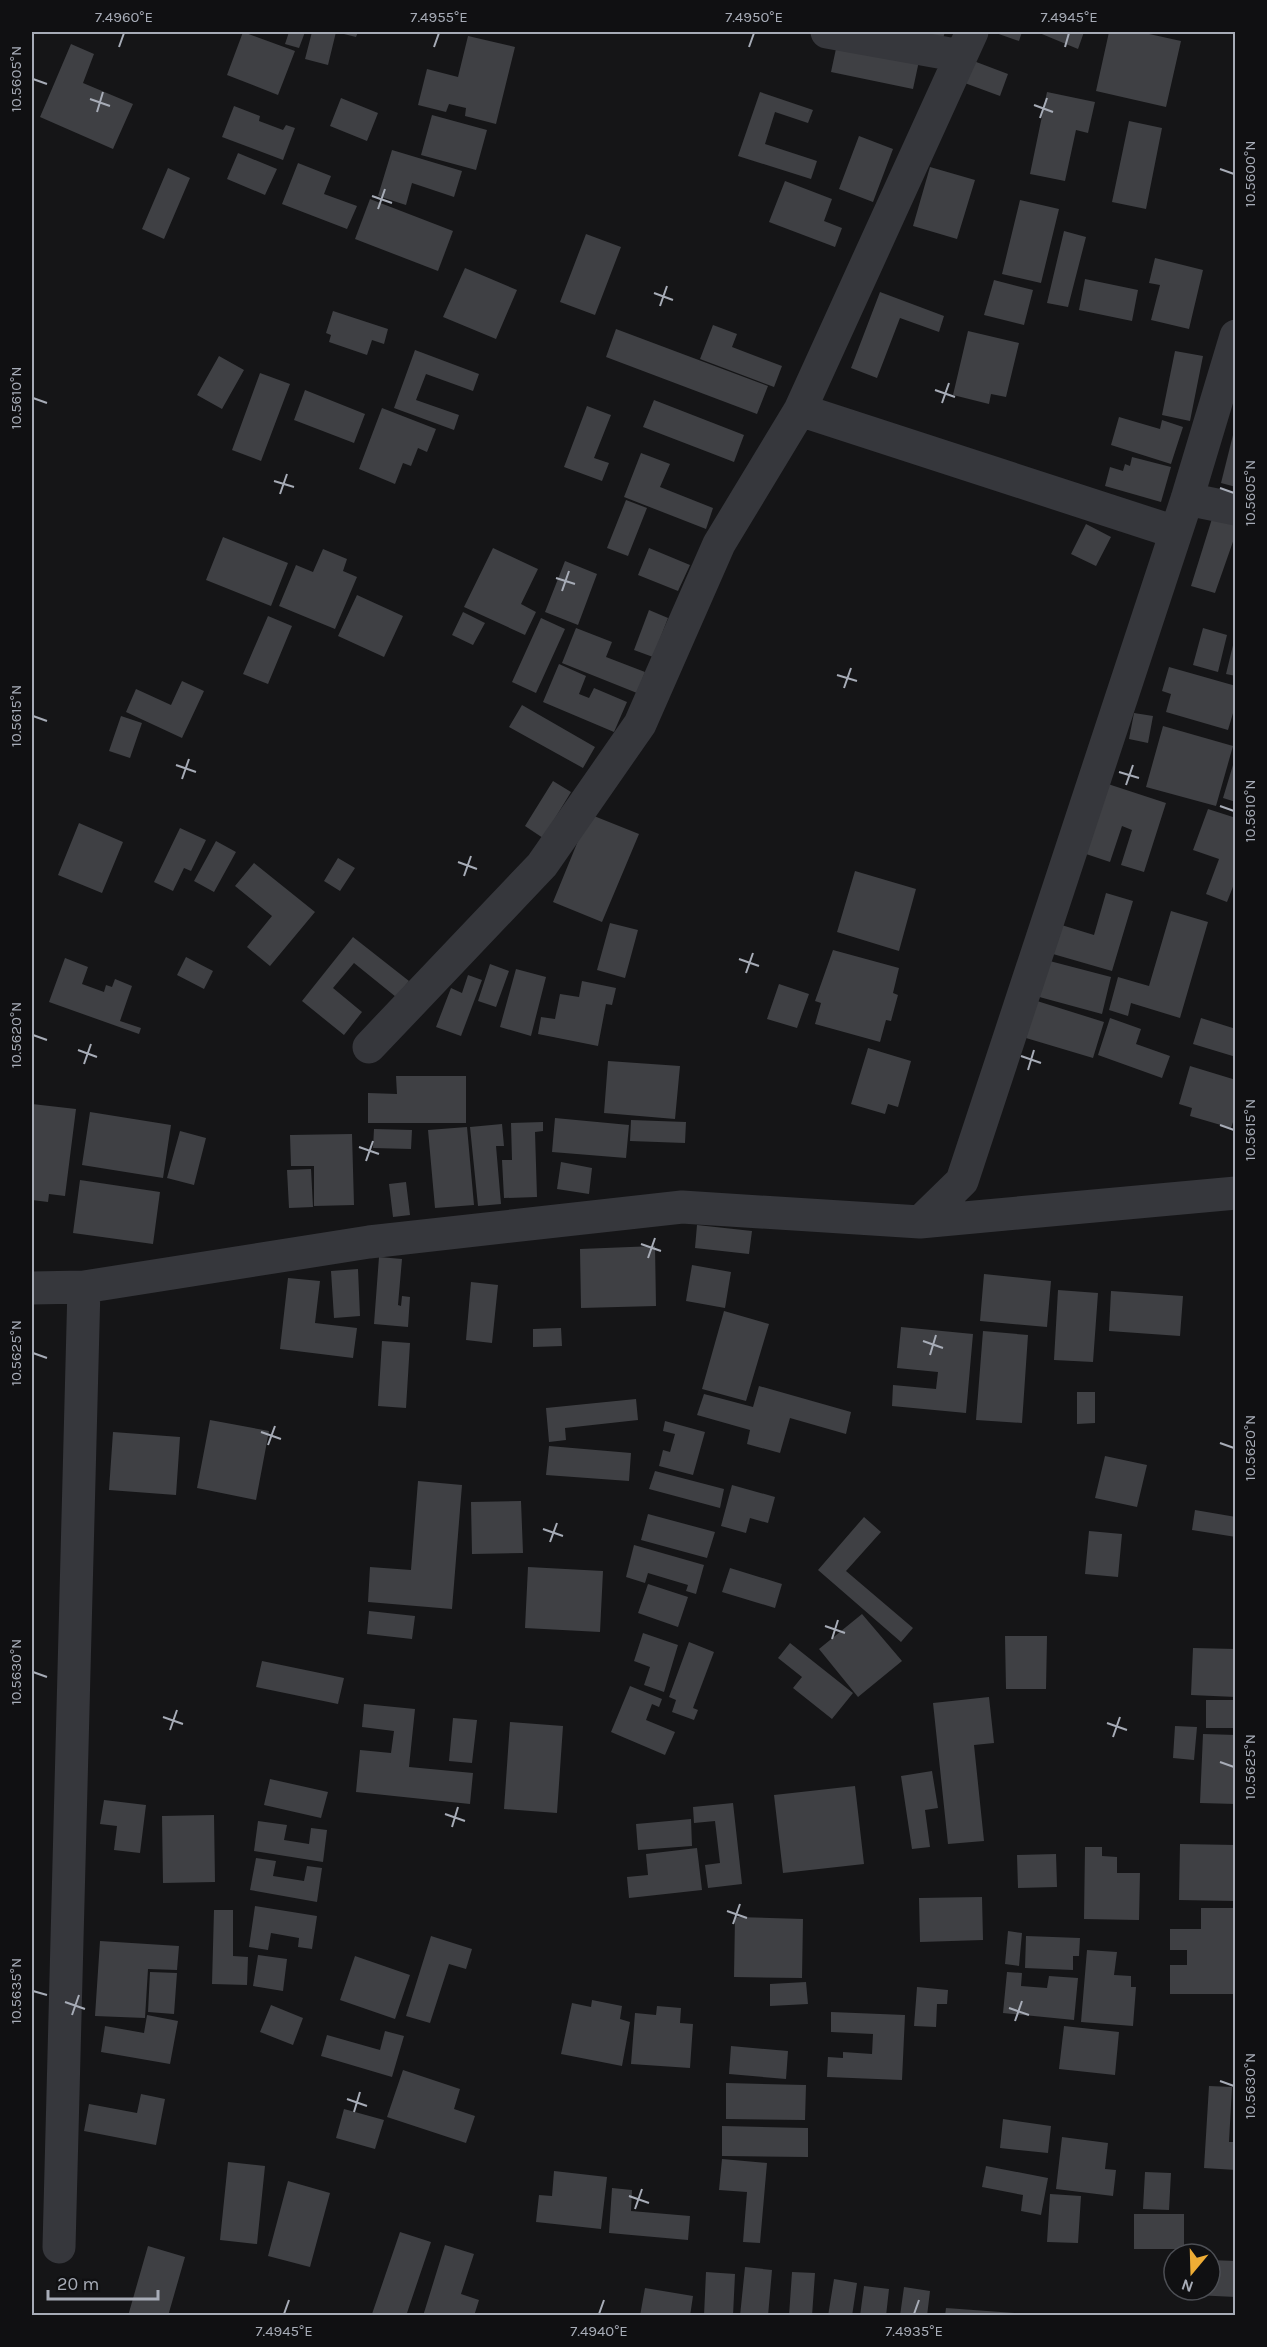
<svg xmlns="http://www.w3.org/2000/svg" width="1267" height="2347" font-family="Karla,sans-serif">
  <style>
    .building { fill: #3f4044 }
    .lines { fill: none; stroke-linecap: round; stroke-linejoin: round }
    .street { stroke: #36373c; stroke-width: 33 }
    .ticks { fill: none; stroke: #a7acb7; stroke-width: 2 }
    .neatline { fill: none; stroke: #a7acb7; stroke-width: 2 }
    .ticks-label { font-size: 15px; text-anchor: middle; fill: #a7acb7 }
  </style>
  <rect width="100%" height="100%" fill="#151517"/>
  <path class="building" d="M243,32L295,51L278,95L227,75Z
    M289,32H305L299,48L285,44Z
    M312,32H358L356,37L336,32L328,65L305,59Z
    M905,32H945L941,44Z
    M993,32H1022L1019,41Z
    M1037,32H1084L1078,49Z
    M1109,32H1140L1181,41L1166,107L1096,91Z
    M468,36L515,47L496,124L465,116L466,108L449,104L446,112L418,105L427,69L458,77Z
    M71,44L94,54L83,83L133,104L113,149L40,117Z
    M837,44L919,61L913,89L831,72Z
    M971,60L1008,74L1000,96L962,82Z
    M760,92L813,110L808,123L775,112L765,144L817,161L811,179L738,156Z
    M1047,92L1095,102L1088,133L1076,130L1065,181L1030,174Z
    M341,98L378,113L367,141L330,126Z
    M234,106L260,116L259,121L283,130L286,125L295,128L283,160L222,137Z
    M432,115L487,130L476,170L421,155Z
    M1129,121L1162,128L1146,209L1112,202Z
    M859,136L893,149L873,202L839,189Z
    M392,150L462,171L454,197L412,183L406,205L378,196Z
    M238,153L277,169L265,195L227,179Z
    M298,163L331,176L324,194L357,206L347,229L282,204Z
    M930,167L975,180L957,239L913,226Z
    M168,168L190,178L164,239L142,229Z
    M785,181L832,199L824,221L842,228L835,247L769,222Z
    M370,199L453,231L438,271L355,239Z
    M1020,200L1059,209L1041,283L1002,274Z
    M1064,231L1086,237L1068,307L1047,303Z
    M586,234L621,247L595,315L560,302Z
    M1155,258L1203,270L1189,329L1151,320L1160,285L1149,283Z
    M465,268L517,290L496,339L443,317Z
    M1085,279L1138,290L1132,321L1079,310Z
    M994,280L1033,290L1024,325L984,315Z
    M880,292L944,316L939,332L900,318L877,378L851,368Z
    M333,311L388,329L384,344L372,340L367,355L329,342L331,335L326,333Z
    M713,325L737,334L732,347L782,366L774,387L700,359Z
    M616,329L768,386L757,414L606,357Z
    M968,331L1019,343L1006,397L991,394L989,404L953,395Z
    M415,350L479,374L473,391L426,374L416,400L459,415L454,430L394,408Z
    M1175,351L1203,356L1190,421L1162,415Z
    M219,356L244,370L222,409L197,395Z
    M260,373L290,384L261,461L232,450Z
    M305,390L365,414L354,443L294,420Z
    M654,400L744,435L734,462L643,427Z
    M587,406L611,415L594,458L609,463L602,481L564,467Z
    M382,408L436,429L427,452L418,448L411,466L403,463L395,484L359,469Z
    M1119,417L1160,429L1162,420L1183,427L1171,464L1111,445Z
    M1235,427H1236V487L1221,483Z
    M641,453L670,464L660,487L713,508L706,529L624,497Z
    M1132,457L1171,467L1161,502L1105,486L1110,467L1123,471L1125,464L1130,466Z
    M626,500L647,508L628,556L607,548Z
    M1215,509L1236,515V533L1215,593L1191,586Z
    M1086,524L1111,537L1096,566L1071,554Z
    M223,537L288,563L271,606L206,580Z
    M493,548L538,569L521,604L536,612L525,635L464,607Z
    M649,548L690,565L678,591L638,575Z
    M323,549L347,559L343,571L357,577L335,629L279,606L296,565L313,572Z
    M565,561L597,574L578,625L545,612Z
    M357,595L403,616L384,657L338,636Z
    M649,610L668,618L653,657L634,650Z
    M463,612L485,623L473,645L452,635Z
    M268,616L292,626L268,684L243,674Z
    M541,618L565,629L536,693L512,682Z
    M576,628L612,642L606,657L645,672L637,693L562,663Z
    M1203,628L1227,635L1218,672L1193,665Z
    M1235,637H1236V676L1226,674Z
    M559,664L586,676L579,694L589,698L594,688L627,702L614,732L543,702Z
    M1169,667L1236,686V703L1228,730L1166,712L1171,694L1162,691Z
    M182,681L204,691L182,738L126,712L136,689L171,705Z
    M522,705L595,747L583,768L509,727Z
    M1134,713L1153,716L1148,743L1129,739Z
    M121,716L142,723L130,758L109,751Z
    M1163,726L1233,746L1216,806L1146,787Z
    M1236,755V802L1223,798Z
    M553,781L571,792L543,838L525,826Z
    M1108,784L1166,803L1144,872L1121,865L1132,830L1122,826L1110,862L1086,854Z
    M1208,809L1236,818V879L1227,902L1206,894L1219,859L1193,850Z
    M589,814L639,834L602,922L553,902Z
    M79,823L123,842L102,893L58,875Z
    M180,828L206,840L191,871L184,868L173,891L154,882Z
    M216,841L236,852L214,892L194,881Z
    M338,858L355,868L340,891L324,881Z
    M254,863L315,912L270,966L247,947L272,916L235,886Z
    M855,871L916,889L899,951L837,932Z
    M1106,893L1133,901L1112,971L1046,952L1055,923L1094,935Z
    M1171,911L1208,922L1180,1018L1131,1003L1128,1016L1109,1010L1118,977L1149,986Z
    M610,923L638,930L625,978L597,970Z
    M353,937L409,981L396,997L354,963L333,988L362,1012L344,1035L302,1001Z
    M833,950L899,968L893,993L898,995L891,1021L886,1020L880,1042L815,1024L821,1003L815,1001Z
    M186,957L213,971L204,989L177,975Z
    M65,958L88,967L82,984L104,992L106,985L112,987L115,979L132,986L120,1021L141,1028L139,1034L49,1002Z
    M1042,959L1111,977L1102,1014L1032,995Z
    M490,964L509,971L496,1007L478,1001Z
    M516,969L546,977L531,1036L500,1027Z
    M468,975L482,980L461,1036L436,1027L451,988L462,993Z
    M582,981L616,988L612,1005L606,1004L598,1046L538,1034L541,1017L555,1019L560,994L579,997Z
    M779,984L809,994L797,1028L767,1019Z
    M1037,1001L1104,1022L1093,1058L1026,1038Z
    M1110,1018L1141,1029L1136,1044L1170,1056L1162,1078L1098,1055Z
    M1201,1018L1236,1029V1057L1193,1044Z
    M868,1048L911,1061L898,1107L888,1104L885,1114L851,1104Z
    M608,1061L680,1066L675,1119L604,1113Z
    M1190,1066L1236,1080V1113L1231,1128L1190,1116L1192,1108L1179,1104Z
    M396,1076H466V1123H368V1093L397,1094Z
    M32,1104L76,1109L65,1196L49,1194L48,1202L32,1200Z
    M90,1112L171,1125L163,1178L82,1165Z
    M555,1118L629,1125L626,1158L552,1152Z
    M631,1120L686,1122L685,1143L630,1141Z
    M543,1122V1131L535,1132L537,1197L504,1198L502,1160H512L511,1123Z
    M502,1124L504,1146H496L501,1204L478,1206L470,1127Z
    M467,1127L474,1205L435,1208L428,1130Z
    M374,1129L412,1130L411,1149L373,1148Z
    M180,1131L206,1138L194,1185L167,1178Z
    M352,1134L354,1205L314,1206V1166H291L290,1135Z
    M561,1162L592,1168L589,1194L557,1189Z
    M311,1169L313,1207L289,1208L287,1170Z
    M80,1180L160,1192L153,1244L73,1233Z
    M406,1182L410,1215L393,1217L389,1184Z
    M697,1225L752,1231L749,1254L695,1248Z
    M655,1246L656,1306L581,1308L580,1249Z
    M379,1257L402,1259L398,1305L401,1306L402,1296L410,1297L408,1327L374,1324Z
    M692,1265L731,1272L725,1308L686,1301Z
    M358,1269L360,1316L334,1318L331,1271Z
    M984,1274L1051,1281L1047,1327L980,1321Z
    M288,1278L320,1281L315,1323L357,1328L353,1358L280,1349Z
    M471,1282L498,1285L492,1343L466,1340Z
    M1058,1290L1098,1293L1093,1362L1054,1360Z
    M1111,1291L1183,1296L1180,1336L1109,1331Z
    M724,1311L769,1324L746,1401L702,1389Z
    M901,1327L973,1334L966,1413L892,1406L893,1385L936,1389L938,1372L897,1368Z
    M561,1328L562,1346L533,1347V1329Z
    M983,1331L1028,1335L1022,1423L976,1420Z
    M382,1341L410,1343L406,1408L378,1406Z
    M759,1386L851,1412L846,1434L790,1418L780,1453L747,1444L750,1430L697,1415L704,1394L753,1407Z
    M1077,1392H1095V1423L1077,1424Z
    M636,1399L638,1420L565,1428L566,1440L549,1442L546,1408Z
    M210,1420L269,1431L256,1500L197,1488Z
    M665,1421L705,1432L693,1475L659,1466L663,1450L670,1452L675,1434L663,1431Z
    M113,1432L180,1437L176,1495L109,1490Z
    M549,1446L631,1453L629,1481L546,1475Z
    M1105,1456L1147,1465L1137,1507L1095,1498Z
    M655,1471L724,1489L720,1508L649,1489Z
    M418,1481L462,1485L452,1609L368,1602L370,1567L411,1570Z
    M732,1485L775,1497L768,1523L750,1518L746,1533L721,1526Z
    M521,1501L523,1553L472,1554L471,1502Z
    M1195,1510L1236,1517V1537L1192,1530Z
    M648,1514L715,1532L707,1558L641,1540Z
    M864,1517L881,1532L846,1571L913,1628L901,1642L818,1570Z
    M1089,1531L1122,1534L1118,1577L1085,1574Z
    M634,1545L704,1565L696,1594L686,1591L688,1585L648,1573L645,1583L626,1577Z
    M528,1567L603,1571L600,1632L525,1628Z
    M730,1568L782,1584L775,1608L722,1592Z
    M648,1584L688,1597L678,1627L638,1613Z
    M369,1611L415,1616L412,1639L367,1634Z
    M862,1614L902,1661L858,1697L819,1649Z
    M643,1633L678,1645L664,1692L644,1685L650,1667L634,1661Z
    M1005,1636H1047L1046,1689H1006Z
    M689,1642L714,1652L693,1708L698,1710L694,1720L672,1712L676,1700L669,1697Z
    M790,1643L853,1693L832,1719L793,1688L802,1677L778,1658Z
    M1193,1648L1236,1649V1697L1191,1695Z
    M262,1661L344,1678L338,1704L256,1687Z
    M630,1686L662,1699L659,1707L652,1704L646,1720L675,1732L665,1755L611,1732Z
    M989,1697L994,1743L974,1745L984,1841L948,1844L933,1703Z
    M1206,1700H1236V1728H1206Z
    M364,1704L415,1709L409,1767L473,1773L470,1804L356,1792L360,1750L391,1753L394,1731L362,1727Z
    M453,1718L477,1720L472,1763L449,1761Z
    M510,1722L563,1726L557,1813L504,1809Z
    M1175,1726L1197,1727L1194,1760L1173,1758Z
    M1203,1734L1236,1735V1804L1200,1803Z
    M932,1771L938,1808L925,1810L930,1847L912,1849L901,1776Z
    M270,1779L328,1792L321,1818L264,1805Z
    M855,1786L864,1864L783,1873L774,1795Z
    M104,1800L146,1805L140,1853L114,1850L117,1826L100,1824Z
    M733,1803L742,1884L708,1888L705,1865L720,1863L715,1821L694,1823L693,1807Z
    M214,1815L215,1882L163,1883L162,1816Z
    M691,1819L692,1846L638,1850L636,1824Z
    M258,1821L287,1825L284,1840L309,1844L311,1828L327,1830L323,1862L254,1851Z
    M1180,1844L1236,1845V1901L1179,1900Z
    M1085,1847H1102V1856L1117,1857V1873H1140L1139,1920L1084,1919Z
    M697,1848L702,1890L629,1898L627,1877L648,1875L646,1854Z
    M1056,1854L1057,1887L1018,1888L1017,1855Z
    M256,1858L276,1861L273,1876L304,1881L307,1866L322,1868L317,1902L250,1890Z
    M982,1897L983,1940L920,1942L919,1898Z
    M255,1906L317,1916L312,1949L298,1947L299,1938L271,1933L268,1950L249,1947Z
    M1201,1908H1236V1994H1170V1965H1187V1950H1170V1929H1201Z
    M214,1910H233V1956L248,1957L247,1985L212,1984Z
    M735,1917L803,1919L802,1978L734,1977Z
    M1008,1931L1022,1933L1019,1966L1005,1964Z
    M431,1936L472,1949L466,1969L449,1964L430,2023L406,2016Z
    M1026,1936L1080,1938L1079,1956H1073V1970L1025,1968Z
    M100,1941L179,1946L177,1970L148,1969L145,2018L95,2016Z
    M1087,1950L1117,1952L1114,1975L1131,1976V1987H1136L1133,2026L1081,2022Z
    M258,1955L287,1959L283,1991L253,1986Z
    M355,1956L410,1975L395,2019L340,2000Z
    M150,1972L177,1973L174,2014L148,2012Z
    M1007,1972L1022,1973L1021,1986L1047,1988L1049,1976L1078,1978L1074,2020L1003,2013Z
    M806,1982L808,2004L770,2006V1984Z
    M917,1987L948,1990L947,2004H937L936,2027L914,2026Z
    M592,2000L622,2006L620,2019L630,2022L622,2066L561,2054L572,2003L591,2007Z
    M271,2005L303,2018L293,2045L260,2032Z
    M657,2006L681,2008L680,2023L693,2024L690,2068L631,2064L635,2013L656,2015Z
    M831,2012L905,2015L902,2080L827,2077L828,2057L843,2058V2052L872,2054L873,2034L831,2032Z
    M147,2015L178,2021L170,2064L101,2052L105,2026L144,2033Z
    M1064,2026L1119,2032L1115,2075L1059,2069Z
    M385,2031L404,2036L392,2077L321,2056L327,2035L380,2050Z
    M731,2046L788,2051L786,2079L729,2074Z
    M403,2070L460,2089L454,2109L475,2116L466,2143L387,2117Z
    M726,2083L806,2085L805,2120L726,2119Z
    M1209,2086L1232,2087L1229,2142H1236V2170L1204,2168Z
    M141,2094L165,2099L156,2145L84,2131L89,2104L137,2113Z
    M344,2109L384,2120L375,2149L336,2138Z
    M1003,2119L1051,2126L1048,2153L1000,2148Z
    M722,2126L808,2128V2157L722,2156Z
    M1062,2137L1108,2143L1105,2169L1116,2170L1113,2196L1056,2189Z
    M722,2159L767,2163L760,2243L743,2242L747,2192L719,2190Z
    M228,2162L265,2166L257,2244L220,2240Z
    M986,2166L1048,2178L1041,2215L1021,2211L1023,2195L982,2187Z
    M554,2171L607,2177L601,2229L536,2222L539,2195L552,2196Z
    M1145,2172L1171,2173L1169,2210L1143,2209Z
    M288,2181L330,2193L310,2267L268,2256Z
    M612,2188L632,2190L631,2211L690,2216L688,2240L609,2233Z
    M1050,2194L1081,2196L1078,2243L1047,2242Z
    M1134,2214H1184V2249H1134Z
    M400,2232L431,2242L406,2316H375L372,2314Z
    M445,2245L474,2254L461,2294L479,2300L474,2316H423Z
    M148,2246L185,2257L168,2316H128Z
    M1210,2260L1236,2261V2297L1194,2295V2290H1210Z
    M745,2267L772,2270L768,2316H740Z
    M706,2272L735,2274L733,2316H704Z
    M792,2272L815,2273L812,2316H789Z
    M834,2279L857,2283L852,2316H828Z
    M864,2286L889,2289L886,2316H860Z
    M904,2287L930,2291L927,2316H900Z
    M645,2288L693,2296L690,2316H640Z
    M946,2308L1028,2314V2316H945Z"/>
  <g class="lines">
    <path class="street" d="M827,32L961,56
      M800,410L1175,532
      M1187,499L1236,509
      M369,1047L542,865L640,724L719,544L800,410L972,32
      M920,1222L1236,1193
      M32,1288L84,1287L369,1242L682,1207L920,1222L962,1181L1187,499L1236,336
      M59,2247L84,1287"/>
  </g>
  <path class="ticks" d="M119,47L124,33M434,47L439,33M749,47L754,33M1065,47L1069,33M33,79L47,84M90,99L110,106M1034,105L1053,112M97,112L103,92M1040,118L1047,98M1220,169L1234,174M372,196L392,203M378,209L385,189M654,293L673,300M660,306L667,286M935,390L955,397M33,398L47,403M942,403L949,383M274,481L294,487M1220,488L1234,493M280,494L287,474M556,578L575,584M562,591L569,571M837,675L857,681M844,688L851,668M33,716L47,721M176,765L196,772M1119,772L1139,778M182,779L189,759M1126,785L1133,765M1220,806L1234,811M458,862L477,869M464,876L471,856M739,959L759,966M746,973L753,953M33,1035L47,1040M78,1050L97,1057M1021,1056L1041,1063M84,1064L91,1044M1028,1070L1034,1050M1220,1125L1234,1130M359,1147L379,1154M366,1161L373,1141M641,1244L661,1251M648,1258L655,1238M923,1341L943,1348M33,1353L47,1358M930,1355L936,1335M261,1432L281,1439M1220,1443L1234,1448M268,1445L275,1426M543,1529L563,1536M550,1542L557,1523M825,1626L845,1633M832,1639L838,1620M33,1672L47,1677M163,1717L183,1724M1107,1723L1127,1730M170,1730L177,1710M1113,1737L1120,1717M1220,1762L1234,1767M445,1814L465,1821M452,1827L458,1807M727,1911L747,1918M733,1924L740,1904M33,1991L47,1995M65,2002L85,2009M1009,2008L1029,2015M72,2015L79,1995M1015,2021L1022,2001M1220,2081L1234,2086M347,2099L367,2106M354,2112L360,2092M629,2196L649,2203M635,2209L642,2189M284,2314L289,2300M599,2314L604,2300M914,2314L919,2300"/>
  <rect width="1267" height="2347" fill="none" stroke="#101012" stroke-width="66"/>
  <g transform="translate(1192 2272) rotate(199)"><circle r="28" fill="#101012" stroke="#4c4e54" stroke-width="1.5"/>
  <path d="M0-4.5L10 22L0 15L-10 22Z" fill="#efad35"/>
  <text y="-9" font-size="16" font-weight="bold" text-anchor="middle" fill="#a7acb7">N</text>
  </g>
  <path d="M48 2290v9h110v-9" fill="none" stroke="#a7acb7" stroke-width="3"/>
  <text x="57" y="2290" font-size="18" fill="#a7acb7" stroke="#101012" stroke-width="4.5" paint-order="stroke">20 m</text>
  <rect x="33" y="33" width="1201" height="2281" class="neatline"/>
  <g class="ticks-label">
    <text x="124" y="22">7.4960°E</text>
    <text x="439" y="22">7.4955°E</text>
    <text x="754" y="22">7.4950°E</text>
    <text x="1069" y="22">7.4945°E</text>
    <text transform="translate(16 79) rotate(-90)" y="5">10.5605°N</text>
    <text transform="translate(1250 174) rotate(-90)" y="5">10.5600°N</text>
    <text transform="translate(16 398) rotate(-90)" y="5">10.5610°N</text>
    <text transform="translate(1250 493) rotate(-90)" y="5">10.5605°N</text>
    <text transform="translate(16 716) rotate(-90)" y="5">10.5615°N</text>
    <text transform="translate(1250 811) rotate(-90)" y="5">10.5610°N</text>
    <text transform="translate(16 1035) rotate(-90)" y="5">10.5620°N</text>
    <text transform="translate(1250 1130) rotate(-90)" y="5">10.5615°N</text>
    <text transform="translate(16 1353) rotate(-90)" y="5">10.5625°N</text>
    <text transform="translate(1250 1448) rotate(-90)" y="5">10.5620°N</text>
    <text transform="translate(16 1672) rotate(-90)" y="5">10.5630°N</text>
    <text transform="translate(1250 1767) rotate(-90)" y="5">10.5625°N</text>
    <text transform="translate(16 1991) rotate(-90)" y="5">10.5635°N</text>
    <text transform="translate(1250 2086) rotate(-90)" y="5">10.5630°N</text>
    <text x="284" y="2336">7.4945°E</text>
    <text x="599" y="2336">7.4940°E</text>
    <text x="914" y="2336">7.4935°E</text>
  </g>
</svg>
